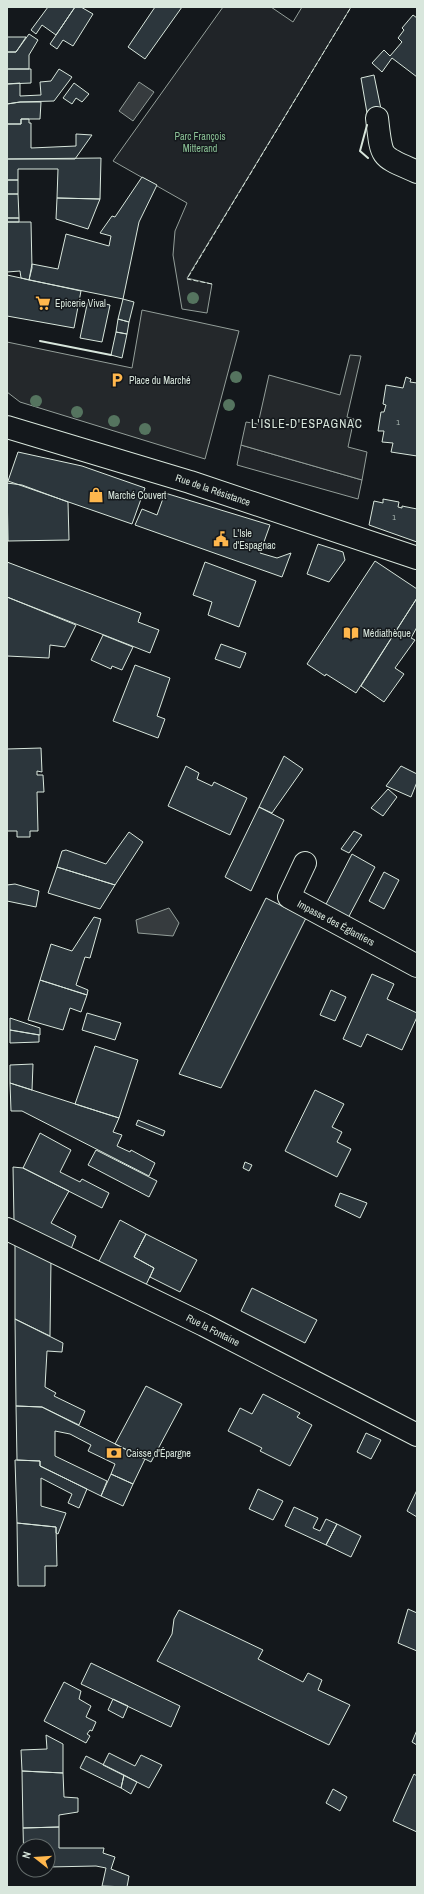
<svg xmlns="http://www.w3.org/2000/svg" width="424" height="1894" font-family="'Archivo Narrow',sans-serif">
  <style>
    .green { fill: #202428; stroke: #939e99 }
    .parking { fill: #24282b; stroke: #939e99 }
    .water { fill: #363b3e; stroke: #939e99 }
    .building { fill: #2c363c; stroke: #d8e6dc }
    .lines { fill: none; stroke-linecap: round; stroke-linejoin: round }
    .minor-casing { stroke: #d8e6dc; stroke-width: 24 }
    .minor { stroke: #14181c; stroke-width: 22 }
    .fence { stroke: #d8e6dc; stroke-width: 1; stroke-dasharray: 5 2; stroke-linecap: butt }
    .wall { stroke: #d8e6dc; stroke-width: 2 }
    .tree { fill: #55745f }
    .labels { text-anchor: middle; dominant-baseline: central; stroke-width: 3; stroke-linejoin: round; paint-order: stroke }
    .number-label { font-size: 8px; fill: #adbab4 }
    .park-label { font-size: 10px; fill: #8ac095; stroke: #14181c }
    .poi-label { font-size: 10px; fill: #d8e6dc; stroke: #14181c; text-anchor: start }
    .street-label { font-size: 10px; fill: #d8e6dc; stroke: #14181c }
    .quarter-label { font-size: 12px; letter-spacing: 1px; fill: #d8e6dc; stroke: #14181c }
  </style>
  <rect width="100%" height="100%" fill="#14181c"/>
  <path class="green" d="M223,7H271L293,22L302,7H351L187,278L212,284L207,313L182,309L173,255L175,231L187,203L113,161Z
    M241,445L362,480L358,499L237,465Z"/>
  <path class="parking" d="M142,310L239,331L205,459L20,402L7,392V342L132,368Z
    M350,355L361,356L347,417L354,419L348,447L367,452L362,480L241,445L246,422L258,424L269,375L340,395Z"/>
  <path class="water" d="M139,82L154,92L133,121L119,111Z
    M169,908L179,923L173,936L138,933L136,920Z"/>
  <path class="building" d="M48,7H75L56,35L42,25L36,34L31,30Z
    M75,7H81L93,14L73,46L63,40L57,49L50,44Z
    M155,7H182L145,59L128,47Z
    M413,15L417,18V77L392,58L382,72L372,63L384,50L390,56L402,42L398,38L404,30L402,28Z
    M29,34L38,40L29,55V69H7V52H16Z
    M7,37H26L16,52H7Z
    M7,69H31V83L7,84Z
    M59,69L72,77L54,101L20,102L7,104V84L20,83V96L41,95L40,82L51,81Z
    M374,75L381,109L367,113L361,78Z
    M74,83L89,94L82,102L76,98L72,104L63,98Z
    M20,102H41L40,119H21V124H7V104Z
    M21,119H29V123H31V148L76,146V134L92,135L75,159H7V124H21Z
    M101,158L100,199L57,198L58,169H18V180H7V159Z
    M142,177L157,185L139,222L123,299L29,280L32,264L58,269L66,234L109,246L111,236L100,233L112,216L115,217Z
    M7,180H18V194H7Z
    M7,194H18L19,218H7Z
    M57,198L100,199L88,229L56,219Z
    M7,218H19V222H7Z
    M7,222H31L32,268L29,280L21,278L20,271L7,272Z
    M7,275L81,291L74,328L7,316Z
    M123,299L134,302L129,322L118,319Z
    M88,300L110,305L102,342L80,338Z
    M118,319L129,322L127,334L116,332Z
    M116,332L127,334L122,358L111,355Z
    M406,377L411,379L410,382L417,383V456L391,452L393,443L382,442L384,431H378L381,412H384L386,405L383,404L386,385L403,388Z
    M18,452L82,466L145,488L132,524L8,481Z
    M7,483L22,485L68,502L69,540L8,541Z
    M165,493L270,525L260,553L277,558L291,553L282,577L135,525L142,509L157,515Z
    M383,499L399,502L398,507L402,508V506L417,509V542L369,525L374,501L383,503Z
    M318,544L343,552L345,560L329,582L307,574Z
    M375,561L417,589V598L356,693L326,674L325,676L307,664Z
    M7,562L141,613L138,622L159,630L150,653L7,597Z
    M205,562L256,581L239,627L208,615L212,602L193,595Z
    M7,597L76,625L65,647L50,645L49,658L7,656Z
    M417,598V627L411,638L415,640L395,668L404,674L384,702L361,686Z
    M103,635L133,647L122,670L112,666L111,669L91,660Z
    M221,644L246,653L240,668L215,659Z
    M135,665L170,678L157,716L165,719L158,738L113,721Z
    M41,748L42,772L37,771V775H43L44,792H37L38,831H30V837H17V831H7V749Z
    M284,756L303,769L272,813L259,807Z
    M186,766L199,773L197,779L212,786L214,782L247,798L230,835L168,806Z
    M401,766L417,774V782L411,797L386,786Z
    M388,789L397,797L383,816L371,808Z
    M259,807L284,820L251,891L225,877Z
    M354,831L362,835L349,853L341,849Z
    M129,832L143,842L115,885L57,867L62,851L66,850L106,864Z
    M352,854L375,867L347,920L324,908Z
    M57,867L115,885L100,909L48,893Z
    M384,872L399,880L384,909L369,901Z
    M15,884L39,891L36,907L7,901V885Z
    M266,898L306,918L221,1088L179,1074Z
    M94,917L101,919L90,958L85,957L76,985L88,990L87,995L40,980L51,944L72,951Z
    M372,974L394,984L387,999L417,1013V1017L402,1050L367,1034L361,1047L343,1039Z
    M40,980L87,995L81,1012L70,1008L63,1030L28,1020Z
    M331,990L346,997L335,1021L320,1015Z
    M87,1013L121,1023L115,1040L82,1030Z
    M10,1018L40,1028V1035L10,1030Z
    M10,1030L39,1035V1042L10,1043Z
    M95,1046L138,1060L119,1118L75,1104Z
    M33,1064L32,1090L10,1083V1065Z
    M10,1083L119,1118L113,1132L122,1135L117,1146L130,1152L131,1150L155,1163L149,1176L22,1111H11Z
    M315,1090L344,1104L332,1127L342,1132L337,1142L351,1149L337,1177L285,1151Z
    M138,1120L165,1131L163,1136L136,1125Z
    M40,1133L71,1150L60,1172L80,1182L82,1179L109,1193L102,1208L23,1168Z
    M96,1150L157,1181L149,1197L88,1165Z
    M245,1162L252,1165L249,1171L243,1168Z
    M13,1167L23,1168L69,1191L51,1223L76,1236L71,1249L14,1221Z
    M340,1193L367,1203L360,1218L335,1206Z
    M120,1220L146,1234L134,1257L154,1268L145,1287L98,1263Z
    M146,1234L197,1260L180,1292L150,1277L154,1268L134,1257Z
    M15,1245L51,1259L50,1336L15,1319Z
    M252,1288L317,1320L305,1343L241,1311Z
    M15,1319L63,1343L62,1352L47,1351L45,1387L56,1393L54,1396L85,1411L79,1425L42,1407L16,1406Z
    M146,1386L182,1404L151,1462L115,1444Z
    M263,1394L300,1413L297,1417L312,1425L290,1466L260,1451L262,1448L228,1431L240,1408L252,1414Z
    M16,1406L42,1407L145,1459L133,1484L111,1474L115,1464L88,1451L91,1445L70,1434L55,1431V1456L107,1481L101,1496L40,1466V1461L17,1460Z
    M366,1433L381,1440L371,1459L357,1452Z
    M15,1460L40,1461V1466L87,1489L79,1508L68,1503L72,1494L41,1478V1506L66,1513L58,1534L56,1533V1527L17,1523Z
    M111,1474L133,1484L123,1506L101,1496Z
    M258,1489L283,1501L273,1520L249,1509Z
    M417,1490V1517L407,1511Z
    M294,1507L318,1518L313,1528L320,1531L326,1519L337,1524L326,1545L285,1526Z
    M17,1523L56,1527L57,1566H45V1586H18Z
    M337,1524L361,1536L351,1557L326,1545Z
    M408,1609L417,1613V1651L398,1643Z
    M179,1610L263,1650L258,1659L303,1682L308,1673L322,1680L318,1690L350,1705L329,1745L157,1661L172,1634L174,1619Z
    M91,1663L180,1706L171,1727L81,1684Z
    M64,1682L81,1691L79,1699L91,1706L86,1717L96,1722L92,1731L90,1730L87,1734L90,1736L86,1743L44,1721Z
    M113,1699L128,1706L123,1718L108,1710Z
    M417,1730V1745L412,1742Z
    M46,1735L63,1744V1773L22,1771L21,1750L47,1749Z
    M109,1753L135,1766L141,1755L162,1765L149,1788L103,1765Z
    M86,1756L124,1775L121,1788L80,1768Z
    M22,1771L63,1773L64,1797L78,1798V1812L59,1815V1827L23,1828Z
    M414,1774L417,1776V1832L393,1821Z
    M124,1775L137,1782L131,1794L121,1788Z
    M333,1789L347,1797L340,1811L326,1803Z
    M59,1827V1848H104L103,1853L115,1857L111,1869L129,1876L127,1887L102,1886L106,1868L96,1866L48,1867V1846H24V1867L23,1828Z"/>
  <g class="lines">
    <g class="minor-casing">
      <path id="minor" d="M377,118C382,160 379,155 417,172
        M7,427L190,482L417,558
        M305,863L289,897L417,966
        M7,1229L204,1325L417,1435"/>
    </g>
    <use href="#minor" class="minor"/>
    <path class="fence" d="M212,284L187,279L351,7"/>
    <path class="wall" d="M367,125L360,151L368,158
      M40,341L111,355"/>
  </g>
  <g class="tree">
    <circle cx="193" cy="298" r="6"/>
    <circle cx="236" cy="377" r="6"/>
    <circle cx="36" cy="401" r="6"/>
    <circle cx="229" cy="405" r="6"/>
    <circle cx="77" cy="412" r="6"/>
    <circle cx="114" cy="421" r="6"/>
    <circle cx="145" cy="429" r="6"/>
  </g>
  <defs>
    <g id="supermarket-bare" transform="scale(1.2)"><path d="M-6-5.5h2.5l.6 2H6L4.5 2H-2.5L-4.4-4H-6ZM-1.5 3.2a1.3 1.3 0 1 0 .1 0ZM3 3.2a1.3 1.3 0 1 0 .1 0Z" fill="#ffb74d" stroke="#14181c" stroke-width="2.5" paint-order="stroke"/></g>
    <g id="parking-bare" transform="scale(1.2)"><path d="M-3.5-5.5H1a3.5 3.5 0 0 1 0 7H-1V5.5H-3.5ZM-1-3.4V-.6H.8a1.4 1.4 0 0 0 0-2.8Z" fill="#ffb74d" stroke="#14181c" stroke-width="2.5" paint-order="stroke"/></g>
    <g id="shop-bare" transform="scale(1.2)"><path d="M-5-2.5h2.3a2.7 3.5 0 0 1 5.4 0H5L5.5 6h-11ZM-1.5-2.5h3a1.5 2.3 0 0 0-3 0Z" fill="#ffb74d" stroke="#14181c" stroke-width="2.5" paint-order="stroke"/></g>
    <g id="civic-bare" transform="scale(1.2)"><path d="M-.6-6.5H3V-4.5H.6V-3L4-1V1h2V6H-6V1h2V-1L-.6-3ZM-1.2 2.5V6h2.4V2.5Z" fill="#ffb74d" stroke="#14181c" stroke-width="2.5" paint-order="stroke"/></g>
    <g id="library-bare" transform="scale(1.2)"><path d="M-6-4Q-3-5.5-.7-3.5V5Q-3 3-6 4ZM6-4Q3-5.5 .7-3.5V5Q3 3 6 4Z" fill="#ffb74d" stroke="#14181c" stroke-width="2.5" paint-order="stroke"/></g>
    <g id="bank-bare" transform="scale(1.2)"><path d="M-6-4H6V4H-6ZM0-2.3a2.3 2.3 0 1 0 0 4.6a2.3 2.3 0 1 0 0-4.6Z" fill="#ffb74d" stroke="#14181c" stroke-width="2.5" paint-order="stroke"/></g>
  </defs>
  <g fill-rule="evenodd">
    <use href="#supermarket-bare" x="43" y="303"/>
    <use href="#parking-bare" x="117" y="380"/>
    <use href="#shop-bare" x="96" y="495"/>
    <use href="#civic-bare" x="221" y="539"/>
    <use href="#library-bare" x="351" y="633"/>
    <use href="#bank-bare" x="114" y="1453"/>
  </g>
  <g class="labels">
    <g class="number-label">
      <text x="398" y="422">1</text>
      <text x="394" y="517">1</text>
    </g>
    <g class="park-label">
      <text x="200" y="136">Parc François<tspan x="200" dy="12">Mitterand</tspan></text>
    </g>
    <g class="poi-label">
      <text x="55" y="303">Epicerie Vival</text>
      <text x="129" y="380">Place du Marché</text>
      <text x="108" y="495">Marché Couvert</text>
      <text x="233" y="533">L'Isle<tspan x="233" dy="12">d'Espagnac</tspan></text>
      <text x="363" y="633">Médiathèque</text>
      <text x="126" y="1453">Caisse d'Épargne</text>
    </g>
    <g class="street-label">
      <text transform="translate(213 490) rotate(19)">Rue de la Résistance</text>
      <text transform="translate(336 923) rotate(28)">Impasse des Églantiers</text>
      <text transform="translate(213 1330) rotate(27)">Rue la Fontaine</text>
    </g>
    <g class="quarter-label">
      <text x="307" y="424">L'ISLE-D'ESPAGNAC</text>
    </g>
  </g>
  <rect width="424" height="1894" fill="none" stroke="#d8e6dc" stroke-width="16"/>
  <g transform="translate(36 1858) rotate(287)"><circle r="19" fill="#14181c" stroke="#626a69"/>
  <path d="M0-3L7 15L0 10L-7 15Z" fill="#ffb74d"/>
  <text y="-6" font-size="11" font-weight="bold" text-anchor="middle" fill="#d8e6dc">N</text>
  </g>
</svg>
